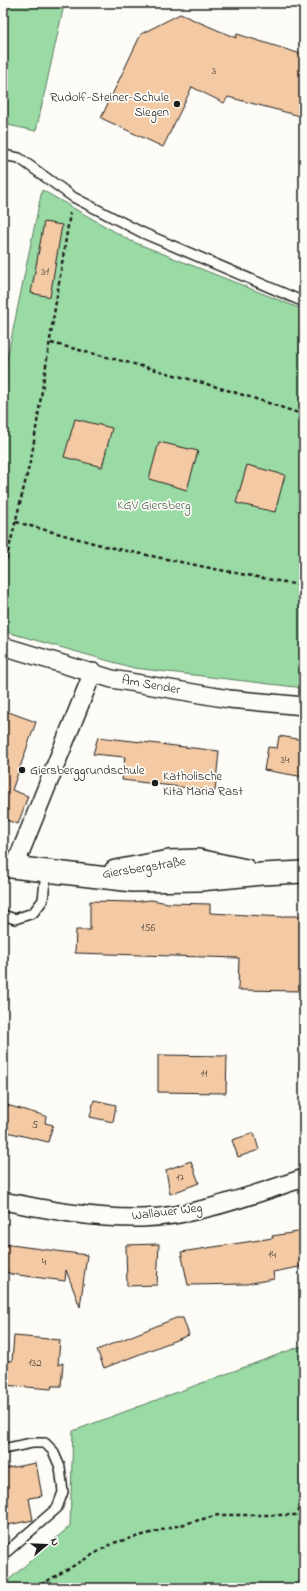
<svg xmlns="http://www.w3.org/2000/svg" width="307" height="1591" font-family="'Indie Flower',sans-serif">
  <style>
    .green { fill: #9adba5; stroke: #5b7c60 }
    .building { fill: #f4caa4; stroke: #1c1c1c }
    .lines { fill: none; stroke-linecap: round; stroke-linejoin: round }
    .service-casing { stroke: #1c1c1c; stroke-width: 12 }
    .minor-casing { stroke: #1c1c1c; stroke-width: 20 }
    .tertiary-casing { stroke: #1c1c1c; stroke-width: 24 }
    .path { stroke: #1c1c1c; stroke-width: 2.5; stroke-dasharray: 4 3; stroke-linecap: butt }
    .service { stroke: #fdfcf7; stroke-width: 9 }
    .minor { stroke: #fdfcf7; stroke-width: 17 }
    .tertiary { stroke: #fdfcf7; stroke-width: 21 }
    .poi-dot { fill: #1c1c1c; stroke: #fdfcf7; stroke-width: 1.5 }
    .labels { text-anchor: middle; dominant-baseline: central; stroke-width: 3.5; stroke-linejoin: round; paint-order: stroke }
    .number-label { font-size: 11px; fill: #52483e }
    .poi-label { font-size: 13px; fill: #1c1c1c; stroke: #fdfcf7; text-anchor: start }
    .park-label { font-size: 13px; fill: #485f4c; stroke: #fdfcf7 }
    .street-label { font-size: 13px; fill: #1c1c1c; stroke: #fdfcf7 }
  </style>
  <rect width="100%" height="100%" fill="#fdfcf7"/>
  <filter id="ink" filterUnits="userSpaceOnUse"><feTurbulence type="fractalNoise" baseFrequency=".025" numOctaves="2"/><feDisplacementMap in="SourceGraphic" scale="8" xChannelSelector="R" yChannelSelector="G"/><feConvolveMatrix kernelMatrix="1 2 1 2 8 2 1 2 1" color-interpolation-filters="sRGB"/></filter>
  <g filter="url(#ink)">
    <path class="green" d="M3,3H56L64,5L36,131L3,124Z
      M42,190L131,241L304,310V688L134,668L3,631V378Z
      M304,1345V1588H3V1585L70,1526L73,1431Z"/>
    <path class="building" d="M180,14L236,38L237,34L304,55V117L228,97L224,103L192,87L163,147L101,118L141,34Z
      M44,222L62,225L50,297L31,293Z
      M75,419L112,428L102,467L64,457Z
      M159,442L198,451L187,490L149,479Z
      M247,465L285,475L275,512L236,503Z
      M3,710L36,722L12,790L28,796L18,824L3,819Z
      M279,736L304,740V777L264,770L268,747L277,748Z
      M98,737L219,751L215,791L122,780L125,757L93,754Z
      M151,900L168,903L210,904V913L283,917V916H304V991L238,990L239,958L75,953L76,930H90V901L132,902Z
      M158,1055L227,1056L226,1093L158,1092Z
      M94,1100L116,1105L113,1122L90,1117Z
      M3,1104L46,1116L45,1123L53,1125L48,1142L3,1131Z
      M254,1133L259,1150L238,1157L232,1140Z
      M191,1161L199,1183L170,1194L166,1170Z
      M304,1231V1266L273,1272L274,1279L246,1284L188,1285L181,1252L273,1238L272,1236Z
      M3,1244L87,1255L80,1307L66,1270L65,1281L10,1274V1273L3,1272Z
      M159,1244L157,1285L127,1286L126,1245Z
      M176,1318H183L189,1335L104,1368L97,1350Z
      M14,1336L60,1340L58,1365L63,1363L61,1386H52L51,1389L3,1385V1361H12Z
      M36,1463L42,1496L29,1498L33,1520L3,1526V1469Z"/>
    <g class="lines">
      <g class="service-casing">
        <path id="service" d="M3,155L19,158L73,197L143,233L304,302
          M3,915L15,919L33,913L43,900L46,872
          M3,1449L32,1443H45L53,1451L60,1467L63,1492L57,1508L3,1555"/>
      </g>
      <g class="minor-casing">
        <path id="minor" d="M3,646L112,679L229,699L304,706
          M14,868L93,672
          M3,1201C49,1210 95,1219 142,1218C195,1217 254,1194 304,1178"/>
      </g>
      <g class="tertiary-casing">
        <path id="tertiary" d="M3,866L133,881L200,880L262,874L304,872
          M115,871L169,861L198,860L246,870"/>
      </g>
      <path class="path" d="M51,343C136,364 221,386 304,415
        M16,522L108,547L210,568L304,586
        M3,573L32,454L70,213
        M35,1588L113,1543L218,1515H295L304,1506"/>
      <use href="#service" class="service"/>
      <use href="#minor" class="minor"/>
      <use href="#tertiary" class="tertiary"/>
    </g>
  </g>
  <g class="poi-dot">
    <circle cx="177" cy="104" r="4"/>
    <circle cx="22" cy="770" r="4"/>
    <circle cx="155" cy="783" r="4"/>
  </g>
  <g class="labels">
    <g class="number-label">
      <text x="214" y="71">3</text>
      <text x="45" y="272">31</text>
      <text x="285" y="760">34</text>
      <text x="148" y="928">156</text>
      <text x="204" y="1074">11</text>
      <text x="35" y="1125">5</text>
      <text x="180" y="1178">17</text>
      <text x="272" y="1255">14</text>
      <text x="44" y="1262">4</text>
      <text x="35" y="1363">132</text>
    </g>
    <g class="poi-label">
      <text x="169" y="97" text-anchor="end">Rudolf-Steiner-Schule<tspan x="169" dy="15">Siegen</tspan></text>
      <text x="30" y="770">Giersberggrundschule</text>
      <text x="163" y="776">Katholische<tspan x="163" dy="15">Kita Maria Rast</tspan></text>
    </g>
    <g class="park-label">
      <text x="154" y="505">KGV Giersberg</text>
    </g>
    <g class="street-label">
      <text transform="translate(151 685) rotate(10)">Am Sender</text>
      <text transform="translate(144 868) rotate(-9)">Giersbergstraße</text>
      <text transform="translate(167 1212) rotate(-7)">Wallauer Weg</text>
    </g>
  </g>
  <rect width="307" height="1591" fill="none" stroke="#fdfcf7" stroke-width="16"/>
  <rect x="8" y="8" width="291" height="1575" fill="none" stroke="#1c1c1c" stroke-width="1.5" filter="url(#ink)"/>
  <g transform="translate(46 1545) rotate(71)" stroke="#fdfcf7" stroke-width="3" paint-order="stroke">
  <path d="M0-3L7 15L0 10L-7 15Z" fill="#1c1c1c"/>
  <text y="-6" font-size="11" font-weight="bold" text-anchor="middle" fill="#1c1c1c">N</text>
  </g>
</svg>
